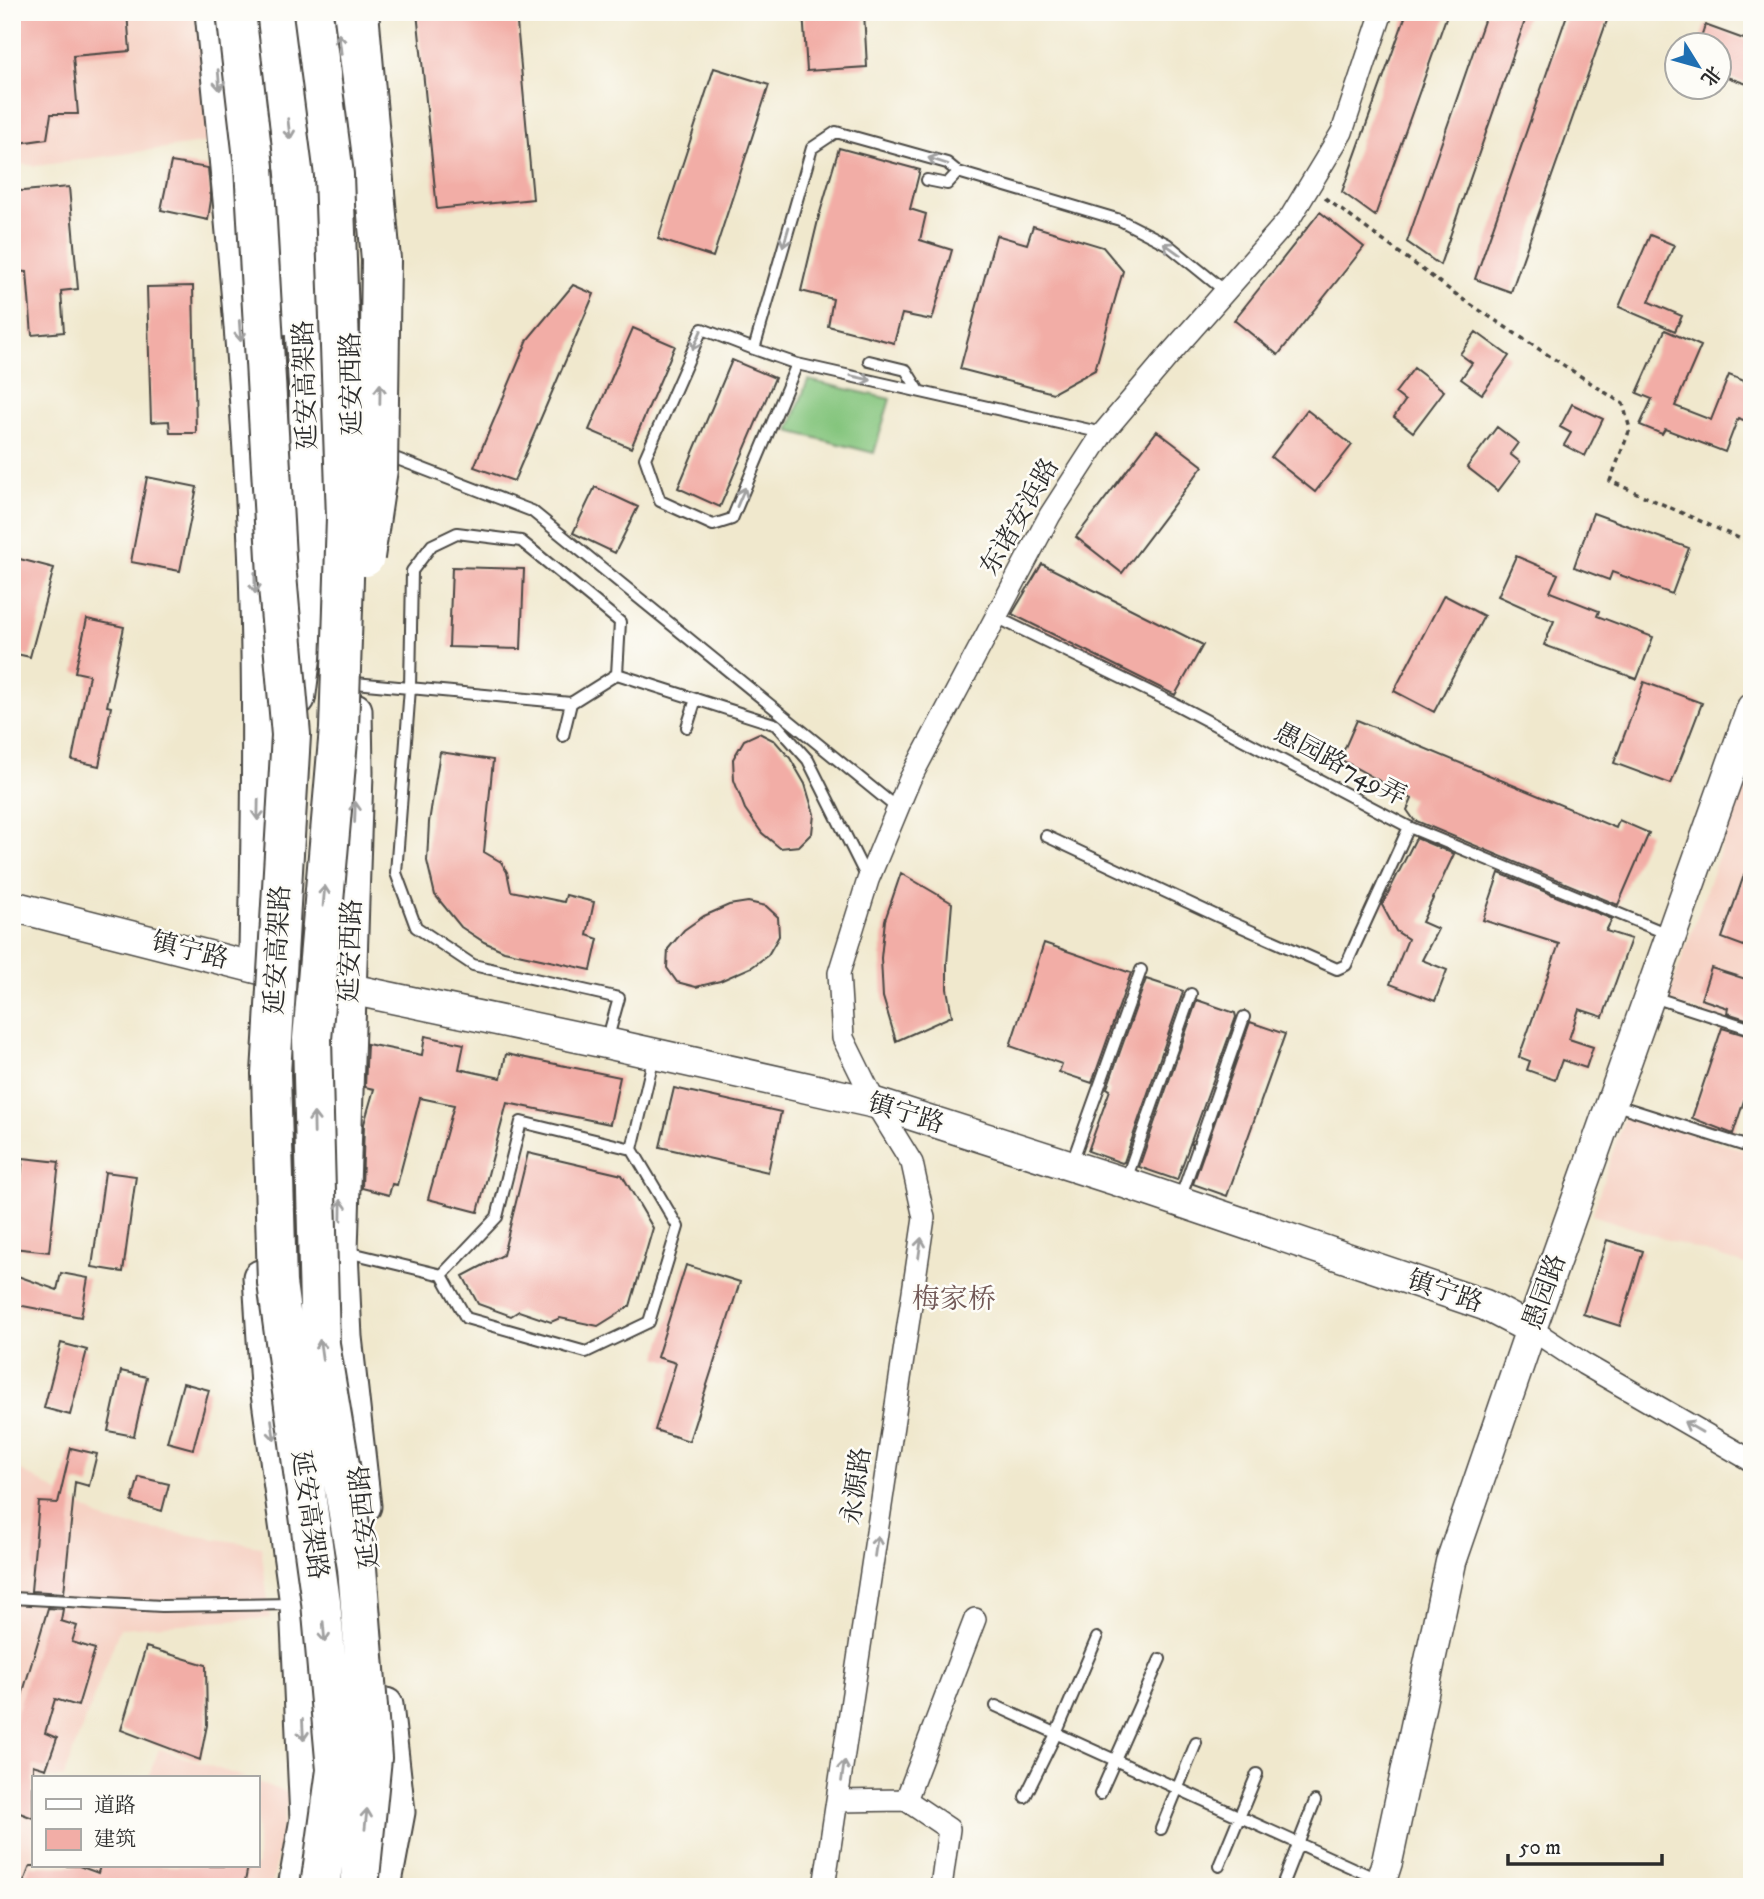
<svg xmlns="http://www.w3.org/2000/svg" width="1764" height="1899" font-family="'IM FELL DW Pica','Noto Serif SC',serif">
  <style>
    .built { fill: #f6d2c4 }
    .green { fill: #84c57d; stroke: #587854; stroke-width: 2 }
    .building { fill: #f2ada6 }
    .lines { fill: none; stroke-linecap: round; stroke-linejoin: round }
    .lane-casing { stroke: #494743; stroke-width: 14 }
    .street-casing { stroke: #494743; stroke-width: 24 }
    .secondary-casing { stroke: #494743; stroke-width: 33 }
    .primary-casing { stroke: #494743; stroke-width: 37 }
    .highway-casing { stroke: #494743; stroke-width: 42 }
    .path { stroke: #494743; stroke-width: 3.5; stroke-dasharray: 5 5; stroke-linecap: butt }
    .lane { stroke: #fff; stroke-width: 10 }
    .street { stroke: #fff; stroke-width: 21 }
    .secondary { stroke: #fff; stroke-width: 30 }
    .primary { stroke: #fff; stroke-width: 33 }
    .highway { stroke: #fff; stroke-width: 38 }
    .highway-bridge-casing { stroke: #494743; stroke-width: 42; stroke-linecap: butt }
    .highway-bridge { stroke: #fff; stroke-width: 38 }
    .oneway { stroke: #a0a0a0 }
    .labels { text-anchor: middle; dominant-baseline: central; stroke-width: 5; stroke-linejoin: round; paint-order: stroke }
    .street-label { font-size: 26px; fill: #2b2b2b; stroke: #fdfcf7 }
    .neighbourhood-label { font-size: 28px; fill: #715856; stroke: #fdfcf7 }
  </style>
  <rect width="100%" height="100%" fill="#fdfcf7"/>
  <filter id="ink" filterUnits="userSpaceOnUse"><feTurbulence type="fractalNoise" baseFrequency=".0143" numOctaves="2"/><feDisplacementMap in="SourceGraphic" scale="14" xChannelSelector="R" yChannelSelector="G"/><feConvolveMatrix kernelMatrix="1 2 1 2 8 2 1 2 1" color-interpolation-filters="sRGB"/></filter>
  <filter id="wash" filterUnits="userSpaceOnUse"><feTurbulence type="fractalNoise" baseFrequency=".00686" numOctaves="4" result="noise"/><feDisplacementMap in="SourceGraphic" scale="28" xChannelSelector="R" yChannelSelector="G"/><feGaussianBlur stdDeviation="1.57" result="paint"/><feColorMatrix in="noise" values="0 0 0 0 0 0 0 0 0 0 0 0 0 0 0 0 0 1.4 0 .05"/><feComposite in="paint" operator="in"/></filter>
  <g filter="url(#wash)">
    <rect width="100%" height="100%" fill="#f0e8cd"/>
    <path class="built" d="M12,12H202L216,141L36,166L12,163Z
      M1752,761V1029L1667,1001Z
      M1626,1112L1752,1153V1267L1592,1215Z
      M12,1465L108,1522L261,1546L270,1618L120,1628L63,1778H33V1866H257V1782L289,1793L272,1887H12Z
      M159,1749L246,1778H148Z"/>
    <path class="green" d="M808,380L890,399L874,453L789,431Z"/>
    <g id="blocks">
      <path class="building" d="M12,12H127L130,51L73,56L78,114H51L47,139L12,144Z
        M417,12H516L533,199L437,209Z
        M803,12H864L867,67L807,71Z
        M1407,12H1448L1375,216L1342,192Z
        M1487,12H1528L1440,265L1407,242Z
        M1568,12H1610L1511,292L1475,279Z
        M1705,25L1752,42V71L1747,84L1718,74V46H1698Z
        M714,68L769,85L713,257L658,239Z
        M839,148L920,170L910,209L926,214L920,240L952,250L932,320L902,314L894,343L828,326L833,299L801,291L819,216Z
        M171,162L208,168L211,200L208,220L161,210Z
        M69,187L78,289L61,291L64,332L32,335L27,272L12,271V190L23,191Z
        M1320,212L1364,247L1278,355L1234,320Z
        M1033,226L1103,247L1123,271L1095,370L1053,393L960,369L996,235L1027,244Z
        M1650,235L1674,245L1649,302L1682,316L1675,331L1619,307Z
        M573,285L594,294L514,481L474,467L528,339Z
        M193,286L196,433H170L169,421L151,422L147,287Z
        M633,328L675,346L631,448L589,430Z
        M1665,330L1701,346L1675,406L1711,420L1729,375L1752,384V423L1738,418L1725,452L1665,429L1662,434L1640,425L1652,399L1637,393Z
        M1476,332L1509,356L1482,394L1461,379L1472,363L1460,354Z
        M732,360L775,378L720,507L678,488Z
        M1414,368L1444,391L1413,432L1394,417L1405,401L1395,393Z
        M1572,404L1603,419L1585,456L1564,445L1571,433L1560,427Z
        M1307,410L1352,445L1315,492L1271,457Z
        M1497,427L1518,443L1510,454L1520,462L1498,491L1467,467Z
        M1157,431L1203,466L1122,573L1076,537Z
        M147,477L197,487L180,571L131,562Z
        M595,487L638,507L615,553L573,533Z
        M1593,513L1689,548L1672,594L1612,572L1609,580L1574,567Z
        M1516,556L1558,574L1550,592L1599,611L1597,616L1653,637L1637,679L1544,645L1554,621L1498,596Z
        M12,557L54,568L30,657L12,653Z
        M1042,564L1203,645L1175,695L1012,614Z
        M452,567L524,569L521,649L449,647Z
        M1444,595L1484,616L1434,712L1394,691Z
        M87,619L124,627L107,706L111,707L99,766L72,760L89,675L75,672Z
        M1644,682L1702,703L1671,784L1614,763Z
        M1357,720L1616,828L1619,820L1649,833L1618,905L1414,820L1407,810L1412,799L1340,759Z
        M759,733L775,741L790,758L805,784L814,814L812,833L799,846L780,848L762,833L745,809L734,780L733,759L744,740Z
        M440,752L493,760L484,852L501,862L507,872L511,891L564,902L566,895L594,902L587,935L598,939L591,970L504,951L484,942L461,927L435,895L427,861L429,822Z
        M1416,838L1454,854L1422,922L1438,929L1422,960L1447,970L1435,1001L1390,984L1408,939L1396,931L1382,905Z
        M1749,861L1752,862V949L1722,938Z
        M901,873L952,903L947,964V989L952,1016L896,1041L883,997L881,958L885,920Z
        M1499,873L1612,919L1606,931L1631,939L1603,1017L1579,1009L1569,1039L1593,1047L1586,1068L1562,1060L1555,1080L1527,1070L1530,1061L1519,1057L1559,944L1483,920Z
        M748,902L766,906L778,917L779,936L768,955L752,967L720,981L696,987L677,982L667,968L668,949L684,930L704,916L729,905Z
        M1044,943L1131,973L1092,1083L1059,1072L1062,1064L1010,1046Z
        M1711,968L1752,981V1021L1727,1013L1728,1008L1701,999Z
        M1146,979L1183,991L1182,995L1124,1162L1122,1163L1088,1151L1110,1090L1107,1088Z
        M1197,1000L1235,1013L1236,1017L1177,1180L1139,1167Z
        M1250,1022L1285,1034L1227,1196L1193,1184Z
        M1722,1028L1752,1037V1076L1733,1134L1692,1118Z
        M425,1036L464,1044L459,1069L501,1078L506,1054L620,1077L610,1124L507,1103L478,1212L428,1199L454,1105L420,1098L397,1185L392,1184L389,1195L362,1188L364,1124L374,1089L365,1087L367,1044L422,1055Z
        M674,1088L781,1112L768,1172L660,1147Z
        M528,1153L622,1175L653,1228L630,1306L598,1326L560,1318L551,1322L519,1311L511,1316L478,1304L463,1276L503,1255Z
        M23,1158L59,1162L49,1252L13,1248Z
        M105,1172L136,1176L123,1272L92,1267Z
        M1607,1240L1643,1251L1620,1326L1583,1314Z
        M686,1265L740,1282L689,1441L655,1430L676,1363L657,1357Z
        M61,1273L88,1278L81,1317L12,1304V1274L57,1290Z
        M61,1343L87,1350L70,1415L44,1408Z
        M121,1371L147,1377L134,1436L108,1431Z
        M183,1383L209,1390L193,1449L167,1442Z
        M71,1448L97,1454L89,1486L75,1482L64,1593L31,1591L39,1502L58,1503Z
        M139,1477L169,1484L162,1511L132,1502Z
        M48,1608L63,1609L61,1621L77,1626L72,1642L95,1649L78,1706L55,1699L45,1733L57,1738L46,1769L33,1765V1818L12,1810V1729Z
        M146,1647L206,1665L207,1725L200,1760L121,1730Z
        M30,1866H79L98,1873L100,1866H248L244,1887H22Z"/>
    </g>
  </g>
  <g filter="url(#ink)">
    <use href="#blocks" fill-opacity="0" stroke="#494743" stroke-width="2"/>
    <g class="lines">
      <g class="lane-casing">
        <path id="lane" d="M927,180L947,184L958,172
          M754,349L702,329L645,458L660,501L713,525L732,519L797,364
          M869,361L906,370L919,391
          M1103,433L797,364L754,349L812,148L836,132L947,163L958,172L1120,220L1167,244L1225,291
          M387,455L532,511L898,809
          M996,617L1179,706L1409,827L1670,935
          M355,683L571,703L617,674L777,725L808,760L868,880
          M687,727L696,699
          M563,736L571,703
          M1046,836L1217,916L1337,969L1346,965L1409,827
          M1650,996L1752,1029
          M607,1041L619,998L473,965L416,927L396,873L410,688L412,571L432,545L457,533L521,541L620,622L617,674
          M1613,1104L1752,1148
          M1071,1165L1141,970
          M1126,1180L1191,994
          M1180,1199L1244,1017
          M347,1252L442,1275L497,1217L521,1122L632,1149
          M442,1275L466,1318L586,1352L649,1322L678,1227L632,1149L654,1056
          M12,1598L162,1606L294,1604
          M996,1706L1379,1880
          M1100,1794L1160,1659
          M1025,1797L1056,1734L1097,1638
          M1161,1829L1196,1743
          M1219,1866L1257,1774
          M1284,1880L1315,1801"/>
      </g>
      <g class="street-casing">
        <path id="street" d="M1531,1329L1584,1364L1752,1461
          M906,1800L975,1619
          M838,1801L906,1800L949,1829L941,1887
          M824,1887L924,1218L912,1163L875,1103L843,1038L839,973L868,880L910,779L1050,515L1103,433L1170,354L1290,218L1342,132L1382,12"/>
      </g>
      <g class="secondary-casing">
        <path id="secondary" d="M12,906L284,975
          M326,984L606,1043L875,1103L1125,1183L1485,1305L1531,1329
          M1379,1887L1387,1862L1451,1562L1531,1329L1752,708"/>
      </g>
      <g class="primary-casing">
        <path id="primary" d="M212,12C228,175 244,338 253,502C261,651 259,801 256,950L270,971
          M336,12L350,120L351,194
          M272,194L288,318
          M355,710L356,773L341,1251L345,1337L364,1506
          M260,1277L267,1386L297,1604L307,1819L295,1887
          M384,1887L398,1812L386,1705"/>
      </g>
      <g class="highway-casing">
        <path id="highway" d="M275,12L295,174L308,385L310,587L296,697
          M359,12L381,260"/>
      </g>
      <path class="path" d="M1325,198L1461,298L1623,404L1630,429L1610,481L1752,544"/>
      <use href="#lane" class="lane"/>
      <use href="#street" class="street"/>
      <use href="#secondary" class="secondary"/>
      <use href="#primary" class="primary"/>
      <use href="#highway" class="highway"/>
      <g class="highway-bridge-casing">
        <path id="highway-bridge" d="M236,12L254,167L277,575L291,735L271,1074L277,1283L321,1602L336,1770L320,1887
          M313,12L334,175L346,518L339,729L312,1039L320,1344L357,1568L372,1758L359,1887
          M365,557L378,469L381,260"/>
      </g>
      <use href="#highway-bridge" class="highway-bridge"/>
    </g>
    <defs><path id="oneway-shaft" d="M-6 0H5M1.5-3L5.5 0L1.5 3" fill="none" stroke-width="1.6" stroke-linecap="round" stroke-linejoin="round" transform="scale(1.75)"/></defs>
    <g class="oneway">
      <use href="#oneway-shaft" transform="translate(340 44) rotate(-97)"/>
      <use href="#oneway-shaft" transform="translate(219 80) rotate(85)"/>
      <use href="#oneway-shaft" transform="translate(289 129) rotate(83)"/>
      <use href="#oneway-shaft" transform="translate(938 161) rotate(-162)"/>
      <use href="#oneway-shaft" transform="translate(786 237) rotate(106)"/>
      <use href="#oneway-shaft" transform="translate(1172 249) rotate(-144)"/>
      <use href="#oneway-shaft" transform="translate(240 331) rotate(86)"/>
      <use href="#oneway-shaft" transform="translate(697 340) rotate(114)"/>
      <use href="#oneway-shaft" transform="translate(861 378) rotate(13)"/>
      <use href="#oneway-shaft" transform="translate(380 394) rotate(-89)"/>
      <use href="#oneway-shaft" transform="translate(741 497) rotate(-67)"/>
      <use href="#oneway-shaft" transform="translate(255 583) rotate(89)"/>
      <use href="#oneway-shaft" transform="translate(258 810) rotate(91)"/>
      <use href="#oneway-shaft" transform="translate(355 812) rotate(-88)"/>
      <use href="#oneway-shaft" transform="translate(324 896) rotate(-85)"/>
      <use href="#oneway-shaft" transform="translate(314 1123) rotate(-91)"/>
      <use href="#oneway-shaft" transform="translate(341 1210) rotate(-89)"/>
      <use href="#oneway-shaft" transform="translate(920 1248) rotate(-82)"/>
      <use href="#oneway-shaft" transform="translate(321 1350) rotate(-98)"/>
      <use href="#oneway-shaft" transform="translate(1693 1427) rotate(-150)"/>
      <use href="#oneway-shaft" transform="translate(273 1430) rotate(82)"/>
      <use href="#oneway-shaft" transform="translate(876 1546) rotate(-82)"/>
      <use href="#oneway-shaft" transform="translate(324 1632) rotate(85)"/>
      <use href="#oneway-shaft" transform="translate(303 1730) rotate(87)"/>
      <use href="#oneway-shaft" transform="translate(843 1771) rotate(-82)"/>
      <use href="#oneway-shaft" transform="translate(366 1819) rotate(-84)"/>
    </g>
  </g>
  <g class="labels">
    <g class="street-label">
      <text transform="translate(352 384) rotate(-91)">延安西路</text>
      <text transform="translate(306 385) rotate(-92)">延安高架路</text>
      <text transform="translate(1020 517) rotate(-60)">东诸安浜路</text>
      <text transform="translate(1340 765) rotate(28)">愚园路749弄</text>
      <text transform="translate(278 950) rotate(-87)">延安高架路</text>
      <text transform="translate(190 951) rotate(14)">镇宁路</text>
      <text transform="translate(351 951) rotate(-88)">延安西路</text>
      <text transform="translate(906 1114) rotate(17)">镇宁路</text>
      <text transform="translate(1445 1292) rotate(19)">镇宁路</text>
      <text transform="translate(1545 1292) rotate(-70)">愚园路</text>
      <text transform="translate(857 1486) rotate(-82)">永源路</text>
      <text transform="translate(309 1515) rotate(82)">延安高架路</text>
      <text transform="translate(365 1517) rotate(-96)">延安西路</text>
    </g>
    <g class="neighbourhood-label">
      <text x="954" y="1299">梅家桥</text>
    </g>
  </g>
  <rect width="1764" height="1899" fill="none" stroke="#fdfcf7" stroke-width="42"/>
  <rect x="32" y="1776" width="228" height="91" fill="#fdfcf7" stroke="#a9a8a5" stroke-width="2"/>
  <rect x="46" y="1799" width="35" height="10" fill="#ffffff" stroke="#a9a8a5" stroke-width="2"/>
  <text x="94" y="1812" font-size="21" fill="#2b2b2b">道路</text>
  <rect x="46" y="1829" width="35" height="21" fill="#f2ada6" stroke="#a9a8a5" stroke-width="2"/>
  <text x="94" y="1846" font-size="21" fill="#2b2b2b">建筑</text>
  <g transform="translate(1698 66) rotate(127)"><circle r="33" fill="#fdfcf7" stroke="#a9a8a5" stroke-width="2"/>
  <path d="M0-5L12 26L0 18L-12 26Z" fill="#1f6fb2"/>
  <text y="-10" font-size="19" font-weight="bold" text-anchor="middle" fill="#2b2b2b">北</text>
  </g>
  <path d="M1508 1854v10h154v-10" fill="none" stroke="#2b2b2b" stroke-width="3.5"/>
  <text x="1519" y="1854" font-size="21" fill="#2b2b2b" stroke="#fdfcf7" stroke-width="5" paint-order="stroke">50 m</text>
</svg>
